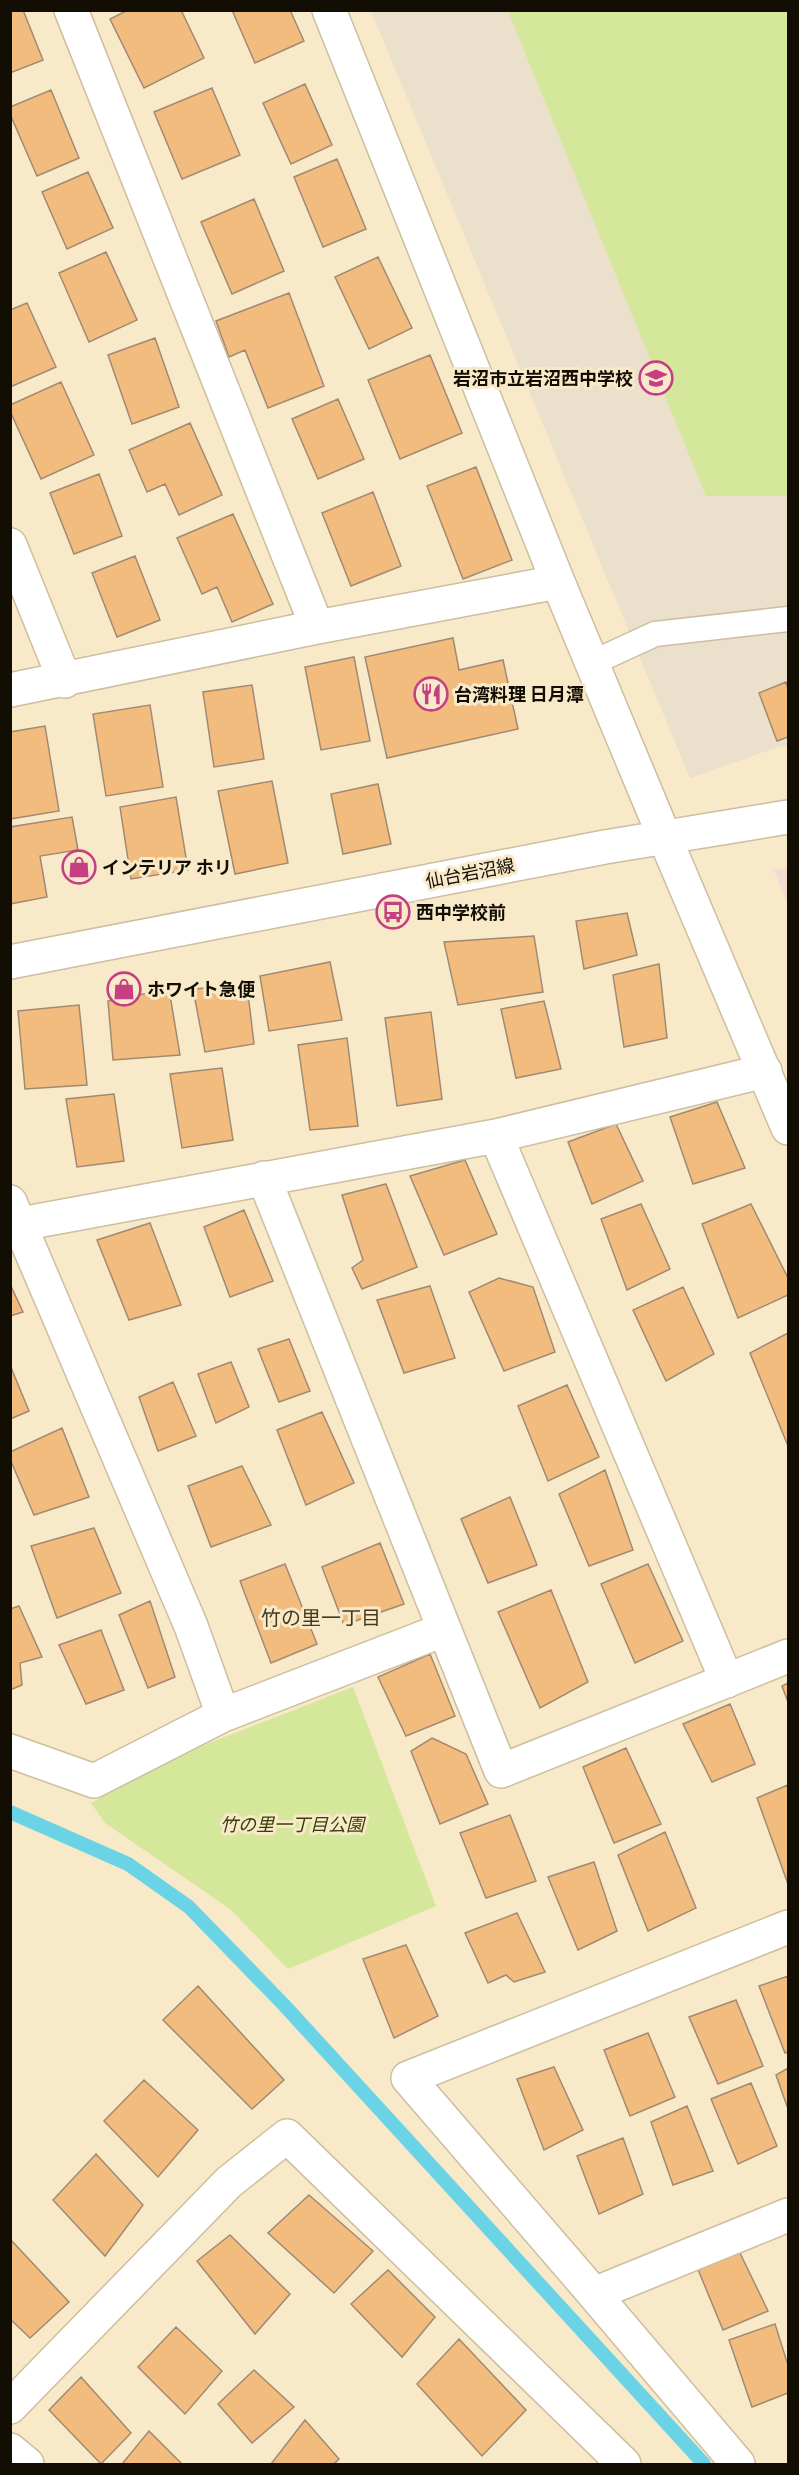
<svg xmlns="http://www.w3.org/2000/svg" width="799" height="2475" font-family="'Source Serif 4','Noto Sans JP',serif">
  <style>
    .commercial { fill: #f3dbd2 }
    .education { fill: #eae0cb }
    .green { fill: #d5e79a }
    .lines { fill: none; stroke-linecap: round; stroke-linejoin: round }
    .stream { stroke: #6ad4e6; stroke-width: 14 }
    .building { fill: #f3bc7f; stroke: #a18a71; stroke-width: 1.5 }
    .lane-casing { stroke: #cdbe9f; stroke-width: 27 }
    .street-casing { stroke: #cdbe9f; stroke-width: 36 }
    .secondary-casing { stroke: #cdbe9f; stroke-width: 36 }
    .primary-casing { stroke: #cdbe9f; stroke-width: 36 }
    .lane { stroke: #fff; stroke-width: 24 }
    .street { stroke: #fff; stroke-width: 33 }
    .secondary { stroke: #fff; stroke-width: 33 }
    .primary { stroke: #fff; stroke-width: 33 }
    .labels { text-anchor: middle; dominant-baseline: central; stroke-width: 6; stroke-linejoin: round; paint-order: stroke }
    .poi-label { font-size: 18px; font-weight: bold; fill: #130e04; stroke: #f8e9c9; text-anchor: start }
    .street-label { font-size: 18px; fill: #130e04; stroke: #f8e9c9 }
    .park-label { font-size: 18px; font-style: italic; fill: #364005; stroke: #f8e9c9 }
    .neighbourhood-label { font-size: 20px; fill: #463a1e; stroke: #f8e9c9 }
  </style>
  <rect width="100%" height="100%" fill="#f8e9c9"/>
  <path class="commercial" d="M788,868V906L774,870Z"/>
  <path class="education" d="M371,11H788V746L778,747L690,778Z"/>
  <path class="green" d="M508,11H788V496H706Z
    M353,1687L436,1906L288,1969L230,1909L105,1823L91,1803L181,1754Z"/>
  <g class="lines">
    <path class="stream" d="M10,1812L128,1864L189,1907L284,2005L704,2464"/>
  </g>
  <path class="building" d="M10,10H23L43,60L10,73Z
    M128,10H181L204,58L144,88L110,19Z
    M232,10H290L304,41L255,63Z
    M305,84L332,145L291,164L263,103Z
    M212,88L240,155L182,179L154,112Z
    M51,90L79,158L37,176L10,114V107Z
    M337,159L366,229L323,247L294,177Z
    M88,172L113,228L67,249L42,192Z
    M254,199L284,271L232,294L201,222Z
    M106,252L137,320L89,342L59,273Z
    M378,257L412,328L369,349L335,277Z
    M289,293L324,386L268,408L245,350L229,357L216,321Z
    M27,303L56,367L10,387V310Z
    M155,338L179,407L132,424L108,355Z
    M430,355L462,433L400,459L368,380Z
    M61,382L94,455L41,479L10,411V405Z
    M338,399L364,459L318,479L292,419Z
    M190,423L222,495L179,515L165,484L147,492L129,450Z
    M476,467L512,560L463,579L427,486Z
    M99,474L122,536L74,554L50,493Z
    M373,492L401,566L351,586L322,513Z
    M233,514L273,604L232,622L217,587L202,594L177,538Z
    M135,556L160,620L117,637L92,573Z
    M453,638L459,670L503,660L518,729L387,758L365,657Z
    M354,657L370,741L321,750L305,667Z
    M786,682L788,689V737L777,741L759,693Z
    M252,685L264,759L214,767L203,692Z
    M150,705L163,787L106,796L93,714Z
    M45,726L59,811L10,819V732Z
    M272,781L288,863L235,874L218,791Z
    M378,784L391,844L343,854L331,794Z
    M176,797L188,870L131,879L120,807Z
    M72,817L78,850L40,856L47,897L10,904V827Z
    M627,913L637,955L584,969L576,921Z
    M534,936L543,992L458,1005L444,942Z
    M330,962L342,1020L269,1031L260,976Z
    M659,964L667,1038L624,1047L613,975Z
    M247,985L254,1044L205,1052L193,989Z
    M169,989L180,1055L113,1060L108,1001Z
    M544,1001L561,1069L516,1078L501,1009Z
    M79,1005L87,1085L25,1089L18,1011Z
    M431,1012L442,1099L397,1106L385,1018Z
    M347,1038L358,1126L310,1130L298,1045Z
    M222,1068L233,1140L182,1148L170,1074Z
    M114,1094L124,1161L77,1167L66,1099Z
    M717,1102L745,1168L693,1184L670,1117Z
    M616,1124L643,1181L592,1204L568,1142Z
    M465,1160L497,1234L444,1255L410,1176Z
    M386,1184L417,1267L362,1289L352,1268L363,1260L342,1195Z
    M641,1204L670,1269L627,1290L601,1219Z
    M751,1204L788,1278V1295L738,1318L702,1224Z
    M244,1210L273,1281L230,1297L204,1227Z
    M150,1223L181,1305L129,1320L97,1240Z
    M499,1278L533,1287L555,1352L504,1371L469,1292Z
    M10,1284L23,1312L10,1316Z
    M430,1286L455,1358L404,1373L377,1300Z
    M683,1287L714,1354L666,1381L633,1310Z
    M788,1333V1446L750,1353Z
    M289,1339L310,1391L279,1402L258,1349Z
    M231,1362L249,1407L216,1423L198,1374Z
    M10,1365L29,1411L10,1419Z
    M173,1382L196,1436L158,1451L139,1397Z
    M567,1385L599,1457L548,1481L518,1406Z
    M322,1412L354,1483L306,1505L277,1430Z
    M62,1428L89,1497L34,1515L10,1459V1452Z
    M242,1466L271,1525L211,1547L188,1486Z
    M605,1470L633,1550L589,1566L559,1494Z
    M510,1497L537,1565L488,1583L461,1519Z
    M94,1528L121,1593L57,1618L31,1546Z
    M380,1543L404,1604L344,1625L322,1567Z
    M285,1564L317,1644L271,1663L240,1581Z
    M648,1564L683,1641L635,1663L601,1584Z
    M551,1590L588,1682L540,1708L498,1612Z
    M150,1601L175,1677L148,1688L119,1615Z
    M19,1606L42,1657L20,1663L22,1685L10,1690V1609Z
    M101,1630L124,1690L86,1704L59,1645Z
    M430,1654L455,1716L406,1736L378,1677Z
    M788,1683V1702L782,1686Z
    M730,1704L755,1764L712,1782L683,1724Z
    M432,1738L466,1754L488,1804L440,1824L411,1751Z
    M626,1748L661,1824L614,1843L583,1767Z
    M788,1785V1884L757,1798Z
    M510,1815L536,1881L486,1898L460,1833Z
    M665,1832L696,1908L648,1931L618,1855Z
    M594,1862L617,1931L578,1950L548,1877Z
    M517,1913L545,1972L514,1982L506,1975L488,1983L465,1933Z
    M406,1945L438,2016L394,2038L363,1959Z
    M788,1976V2052L785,2053L759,1986Z
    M198,1986L284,2080L252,2109L163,2020Z
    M736,2000L763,2066L718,2084L689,2017Z
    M648,2033L675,2097L630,2116L604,2050Z
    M554,2067L583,2130L544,2150L517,2079Z
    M788,2068V2109L776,2075Z
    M144,2080L198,2130L158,2177L104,2121Z
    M751,2083L777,2146L738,2164L711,2099Z
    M687,2106L713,2171L673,2185L651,2122Z
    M623,2138L643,2194L599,2214L577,2156Z
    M96,2154L143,2205L105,2256L53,2200Z
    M309,2195L373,2251L334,2293L268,2233Z
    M230,2235L290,2294L255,2334L197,2261Z
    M10,2239L69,2302L30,2338L10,2319Z
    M739,2251L768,2311L723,2330L697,2267Z
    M388,2270L435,2317L402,2357L351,2304Z
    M775,2324L788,2365V2393L752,2407L729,2340Z
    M176,2327L222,2371L185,2414L138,2367Z
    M459,2339L526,2410L482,2456L417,2384Z
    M254,2370L294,2407L252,2443L218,2404Z
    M81,2377L131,2433L101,2464L49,2410Z
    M305,2420L339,2459L334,2464H271Z
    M149,2431L182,2464H122Z"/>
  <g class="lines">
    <g class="lane-casing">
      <path id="lane" d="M592,663L655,634L788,619"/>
    </g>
    <g class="street-casing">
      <path id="street" d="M71,10L317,627
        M329,10L558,582L664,836
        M10,545L65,681
        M10,690L317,627L558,582
        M496,1136L727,1681
        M264,1178L501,1771L788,1656
        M10,1202L191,1626L223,1715
        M10,1226L496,1136L765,1071
        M10,1751L94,1781L223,1715L443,1630
        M594,2294L788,2215
        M10,2407L229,2182L287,2136L624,2464
        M10,2450L27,2464
        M738,2464L594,2294L408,2078L788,1927"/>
    </g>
    <g class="secondary-casing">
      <path id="secondary" d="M664,836L788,1128"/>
    </g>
    <g class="primary-casing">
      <path id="primary" d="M10,962L605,847L788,817"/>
    </g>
    <use href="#lane" class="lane"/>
    <use href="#street" class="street"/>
    <use href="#secondary" class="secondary"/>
    <use href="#primary" class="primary"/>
  </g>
  <defs>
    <g id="school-ring" transform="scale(1.725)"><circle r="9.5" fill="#f8e9c9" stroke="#c54083" stroke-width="1.5"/><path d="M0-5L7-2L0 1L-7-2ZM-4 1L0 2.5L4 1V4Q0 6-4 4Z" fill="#c54083"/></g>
    <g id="restaurant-ring" transform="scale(1.725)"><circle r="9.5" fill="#f8e9c9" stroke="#c54083" stroke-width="1.5"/><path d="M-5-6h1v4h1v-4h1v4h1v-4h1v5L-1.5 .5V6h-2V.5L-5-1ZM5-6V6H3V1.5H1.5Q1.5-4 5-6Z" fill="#c54083"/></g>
    <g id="shop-ring" transform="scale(1.725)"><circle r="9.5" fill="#f8e9c9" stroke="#c54083" stroke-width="1.5"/><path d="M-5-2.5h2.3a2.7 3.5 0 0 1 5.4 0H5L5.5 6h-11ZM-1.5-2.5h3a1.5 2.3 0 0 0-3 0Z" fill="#c54083"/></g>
    <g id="bus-ring" transform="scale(1.725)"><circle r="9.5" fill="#f8e9c9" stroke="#c54083" stroke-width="1.5"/><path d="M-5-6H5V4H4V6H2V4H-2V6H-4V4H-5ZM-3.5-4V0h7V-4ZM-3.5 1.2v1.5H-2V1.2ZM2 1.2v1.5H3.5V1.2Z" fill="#c54083"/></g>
  </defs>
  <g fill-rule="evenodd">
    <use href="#school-ring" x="656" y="378"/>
    <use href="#restaurant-ring" x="431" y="694"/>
    <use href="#shop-ring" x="79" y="867"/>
    <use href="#bus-ring" x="393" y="912"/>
    <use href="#shop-ring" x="124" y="989"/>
  </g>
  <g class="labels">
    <g class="poi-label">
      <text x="633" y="378" text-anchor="end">岩沼市立岩沼西中学校</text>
      <text x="454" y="694">台湾料理 日月潭</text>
      <text x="102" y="867">インテリア ホリ</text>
      <text x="416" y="912">西中学校前</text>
      <text x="147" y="989">ホワイト急便</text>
    </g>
    <g class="street-label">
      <text transform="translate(470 873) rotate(-11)">仙台岩沼線</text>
    </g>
    <g class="park-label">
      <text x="292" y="1824">竹の里一丁目公園</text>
    </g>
    <g class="neighbourhood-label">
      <text x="321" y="1618">竹の里一丁目</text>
    </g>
  </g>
  <rect width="799" height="2475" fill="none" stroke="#130e04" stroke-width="24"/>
</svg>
